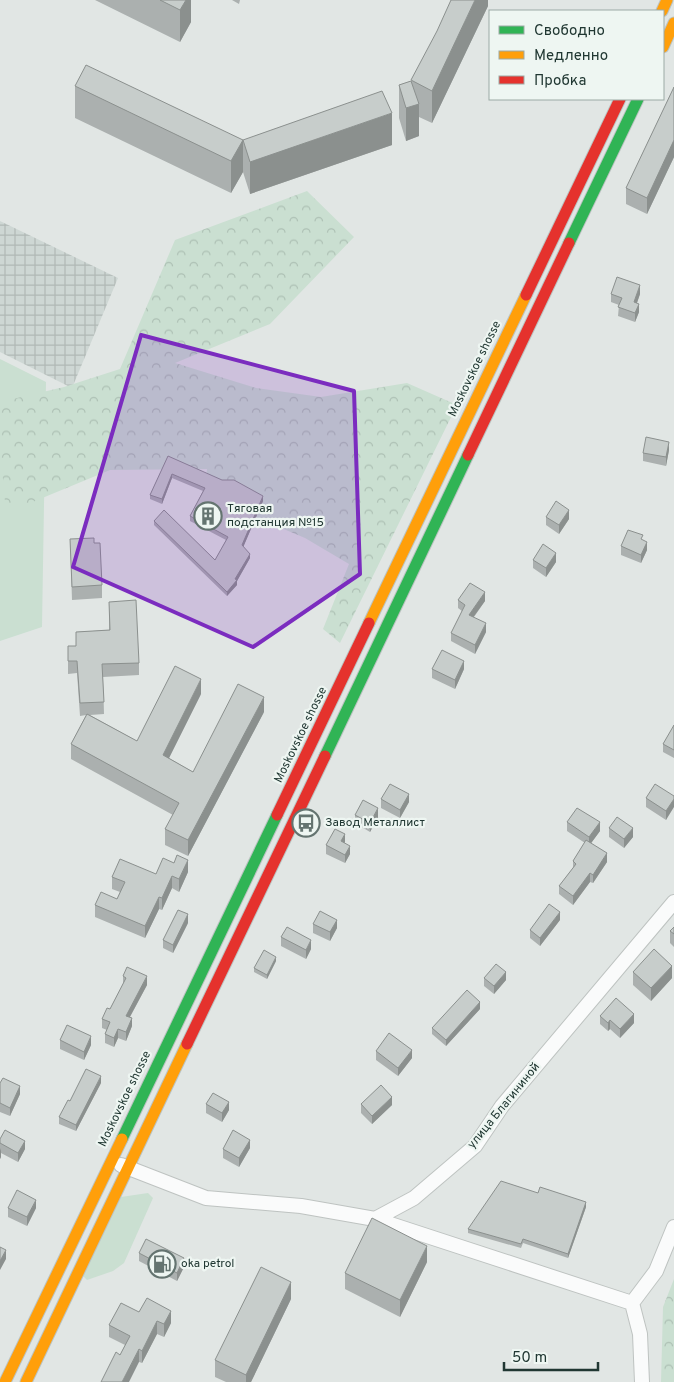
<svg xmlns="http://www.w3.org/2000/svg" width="674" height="1382" font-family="Overpass,sans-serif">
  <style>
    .industrial { fill: url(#industrial-grid) }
    .grass { fill: #cadfd1 }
    .forest { fill: url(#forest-crowns) }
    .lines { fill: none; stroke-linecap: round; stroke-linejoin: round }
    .street-casing { stroke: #bec3c1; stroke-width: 16 }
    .fast-casing { stroke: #bbc3c1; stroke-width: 13 }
    .slow-casing { stroke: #bbc3c1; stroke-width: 13 }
    .jam-casing { stroke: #bbc3c1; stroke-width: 13 }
    .street { stroke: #fafbfb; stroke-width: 14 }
    .fast { stroke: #30b455; stroke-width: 11 }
    .slow { stroke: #ff9f0a; stroke-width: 11 }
    .jam { stroke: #e5322d; stroke-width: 11 }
    .wall { fill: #abb0af }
    .shaded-wall { fill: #8b908e }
    .building { fill: #c7cdcb; stroke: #8b908e }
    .marked { fill: #7b2cbf; fill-opacity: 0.2; stroke: #7b2cbf; stroke-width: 4; stroke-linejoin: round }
    .labels { text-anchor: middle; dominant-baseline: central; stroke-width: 4.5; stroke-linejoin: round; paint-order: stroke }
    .street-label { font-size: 12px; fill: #203732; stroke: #eef6f2 }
    .poi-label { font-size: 12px; fill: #203732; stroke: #eef6f2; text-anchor: start }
  </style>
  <defs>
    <pattern id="industrial-grid" width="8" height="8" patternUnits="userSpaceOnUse" patternTransform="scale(1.25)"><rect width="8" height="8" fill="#ced7d4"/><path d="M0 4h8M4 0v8" fill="none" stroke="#b1b9b6"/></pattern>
    <pattern id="forest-crowns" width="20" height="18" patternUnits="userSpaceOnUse" patternTransform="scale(1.25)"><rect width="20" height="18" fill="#cadfd1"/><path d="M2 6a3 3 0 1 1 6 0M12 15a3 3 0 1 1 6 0" fill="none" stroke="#adc0b4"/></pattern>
  </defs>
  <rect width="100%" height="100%" fill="#e1e6e4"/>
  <path class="industrial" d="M0,221L118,278L72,388L0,352Z"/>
  <path class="grass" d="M0,359L46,382L42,627L0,641Z
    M148,1193L153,1198L124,1263L113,1271L87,1280L83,1276L121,1197Z"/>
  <path class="forest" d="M307,191L354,237L270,324L175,363L256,388L321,397L407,383L457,405L340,643L323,629L349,564L305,538L205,496L207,469L110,470L6,513L0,446V402L64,387L120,369L175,240Z
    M674,1279V1382H661L663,1307Z"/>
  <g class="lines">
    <g class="street-casing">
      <path id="street" d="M121,1165L206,1198L301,1206L375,1219L632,1303
        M375,1219L414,1198L475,1146L502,1106L674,902
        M632,1303L656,1271L674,1227
        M632,1303L640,1334L642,1382"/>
    </g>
    <g class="fast-casing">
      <path id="fast" d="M569,243L638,99
        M325,756L468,455
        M122,1139L277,815"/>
    </g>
    <g class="slow-casing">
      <path id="slow" d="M662,11L667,0
        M663,47L674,23
        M369,623L526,295
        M5,1382L122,1139
        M26,1382L187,1044"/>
    </g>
    <g class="jam-casing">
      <path id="jam" d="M526,295L620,99
        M468,455L569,243
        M277,815L369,623
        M187,1044L325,756"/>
    </g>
    <use href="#street" class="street"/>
    <use href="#fast" class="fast"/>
    <use href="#slow" class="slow"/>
    <use href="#jam" class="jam"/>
  </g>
  <path class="wall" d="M95,0H191V22L180,42Z
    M232,0H240L239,4Z
    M488,0V6L432,123L419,117V136L406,141L399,118V85L411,81Z
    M75,86L243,140V172L231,193L75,118Z
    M674,87V157L647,214L626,204V188Z
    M243,140L392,145L250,194L243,172Z
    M611,294H640L637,303L639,312L635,322L618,316L619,305L611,302Z
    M669,450L666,466L643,461V453Z
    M168,456L263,501L243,547L250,558L237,581V585L227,596L154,525V521L215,560L226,540L190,521V516L203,491L172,478L162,504L150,499V495Z
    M546,517L569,519L559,534L546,525Z
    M70,539L102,585V598L72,600Z
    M643,540L647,550L641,563L621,555V546Z
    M533,560L556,562L546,577L533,568Z
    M458,600L485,601L474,617L486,632L475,654L451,641V633L462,611L458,608Z
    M109,602L139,663V675L103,677L104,714L90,715L137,741L201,694L169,758L193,772L264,712L188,856L165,845V829L173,815L71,759V744L86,715L80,716L77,673L68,674V646H76V632L109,630Z
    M432,669H464L455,689L432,678Z
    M674,726V758L663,752V744Z
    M674,796L666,820L646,807V798Z
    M381,799L409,802L400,818L381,808Z
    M355,815L378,817L370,832L355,823Z
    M567,822L600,831L591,843L607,862L593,883L590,882L573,905L559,894V886L573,868V861L585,843L567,831Z
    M609,828L633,837L624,848L609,837Z
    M345,842L344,843L350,854L345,863L326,854V845Z
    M188,872L179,892L172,888L162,910L159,909L145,938L95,917V905L117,899L120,892L112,889V877Z
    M560,920L540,946L530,938V930Z
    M188,923L173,953L163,948V940Z
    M313,924L337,928L330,941L313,933Z
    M674,927V947L670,943V931Z
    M281,937L311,949L306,959L281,946Z
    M276,961L267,979L254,972V968Z
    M633,972L672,978L651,1001L633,985Z
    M123,976L147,985L130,1017L132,1026L126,1041L118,1038L114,1047L105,1043V1034L107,1030L102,1028V1019L110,1009L123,984Z
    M484,978L506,980L494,994L484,986Z
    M480,1009L446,1046L432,1034V1028Z
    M600,1016L634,1023L620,1038L610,1029L608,1031L600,1024Z
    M60,1040L91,1045L84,1060L60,1049Z
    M376,1051L412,1058L398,1076L376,1060Z
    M0,1083L20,1094L10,1116L0,1112Z
    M101,1083L76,1131L59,1124V1117L70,1101Z
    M206,1104L229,1110L222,1122L206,1113Z
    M361,1104L392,1105L372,1124L361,1113Z
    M0,1139L25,1149L18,1162L1,1153V1157L0,1159Z
    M250,1148L239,1167L223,1158V1149Z
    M586,1207L568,1258L523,1243L521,1248L468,1233V1229Z
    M8,1208H36L27,1226L8,1217Z
    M139,1253L184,1267L177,1281L139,1261Z
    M427,1262L400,1317L345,1289V1273Z
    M291,1299L251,1382H226L215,1377V1360Z
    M139,1312L171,1323L164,1337L157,1334L142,1363L120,1355L125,1345L109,1337V1325Z"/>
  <path class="shaded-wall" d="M186,0H191V22L180,42V10Z
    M475,0H488V6L432,123V91Z
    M419,104V136L406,141V108Z
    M392,113V145L250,194V162Z
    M243,140V172L231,193V161Z
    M674,140V157L647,214V198Z
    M640,285V294L634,311V302Z
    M639,304V312L635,322V313Z
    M669,442V450L666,466V457Z
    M172,474V478L162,504V499Z
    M263,496V501L242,550V545Z
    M569,510V519L559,534V525Z
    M647,542V550L641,563V555Z
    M556,553V562L546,577V568Z
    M250,554V558L237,581V585L227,596V592Z
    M485,592V601L469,623V615Z
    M486,623V632L475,654V645Z
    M464,661V669L455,689V680Z
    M201,679V694L163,770V755Z
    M264,697V712L188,856V840Z
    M409,794V802L400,818V810Z
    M674,799V807L666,820V811Z
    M378,808V817L370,832V823Z
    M600,822V831L589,846V837Z
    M633,828V837L624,848V839Z
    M345,834V842L341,850V841Z
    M350,846V854L345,863V855Z
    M607,853V862L593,883V875Z
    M188,860V872L179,892V879Z
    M590,873V882L573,905V896Z
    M172,876V888L162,910V898Z
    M159,897V909L145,938V926Z
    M560,912V920L540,946V938Z
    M188,914V923L173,953V945Z
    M337,920V928L330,941V932Z
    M311,940V949L306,959V950Z
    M276,957V961L267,979V975Z
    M672,966V978L651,1001V988Z
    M506,972V980L494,994V986Z
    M147,976V985L126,1024V1016Z
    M480,1002V1009L446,1046V1040Z
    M634,1014V1023L620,1038V1029Z
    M132,1018V1026L126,1041V1032Z
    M610,1020V1029L608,1031V1023Z
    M118,1029V1038L114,1047V1038Z
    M91,1036V1045L84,1060V1052Z
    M412,1050V1058L398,1076V1068Z
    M101,1076V1083L76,1131V1125Z
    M20,1086V1094L10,1116V1108Z
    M392,1097V1105L372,1124V1116Z
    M229,1102V1110L222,1122V1113Z
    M250,1140V1148L239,1167V1158Z
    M25,1141V1149L18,1162V1153Z
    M1,1148V1157L0,1159V1151Z
    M36,1200V1208L27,1226V1217Z
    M586,1202V1207L568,1258V1254Z
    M427,1246V1262L400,1317V1300Z
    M6,1250V1259L0,1270V1261Z
    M184,1258V1267L177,1281V1273Z
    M291,1282V1299L251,1382H246V1375Z
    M171,1311V1323L164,1337V1324Z
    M157,1321V1334L142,1363V1351Z
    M139,1349V1362L129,1382H122Z"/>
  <path class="building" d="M160,0H186L180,10Z
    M451,0H475L432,91L411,80L437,31Z
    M86,65L243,140L231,161L75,86Z
    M411,81L419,104L406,108L399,85Z
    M674,87V140L647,198L626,188Z
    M382,91L392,113L250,162L243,140Z
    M617,277L640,285L634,302L639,304L635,313L618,307L622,298L611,294Z
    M646,437L669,442L666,457L643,453Z
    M168,456L222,480H234L263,496L242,545L250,554L235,579L237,580L227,592L154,521L164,510L215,560L228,537L190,516L205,488L172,474L162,499L150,495Z
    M556,501L569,510L559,525L546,517Z
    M628,530L643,535L641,539L647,542L641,555L621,546Z
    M94,538V543H100L102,585L72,587L70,539Z
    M543,544L556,553L546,568L533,560Z
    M470,583L485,592L469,615L486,623L475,645L451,633L465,605L458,600Z
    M136,600L139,663L102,664L104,702L80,703L77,661H68V646H76V632L110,630L109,602Z
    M442,650L464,661L455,680L432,669Z
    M175,666L201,679L163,755L193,772L238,684L264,697L188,840L165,829L179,803L71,744L87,714L137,741Z
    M674,725V750L663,744Z
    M390,784L409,794L400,810L381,799Z
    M655,784L674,796V799L666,811L646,798Z
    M363,800L378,808L370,823L355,815Z
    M577,808L600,822L589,837L567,822Z
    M617,817L633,828L624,839L609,828Z
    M335,829L345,834L341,841L350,846L345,855L326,845Z
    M586,840L607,853L593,875L590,873L573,896L559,886L576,864L573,861Z
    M177,855L188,860L179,879L172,876L162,898L159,897L145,926L95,905L101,892L117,899L125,882L112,877L120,859L156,874L163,858L174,863Z
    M549,904L560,912L540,938L530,930Z
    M178,910L188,914L173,945L163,940Z
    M320,911L337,920L330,932L313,924Z
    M287,927L311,940L306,950L281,937Z
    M674,927V934L670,931Z
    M654,949L672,966L651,988L633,972Z
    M264,950L276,957L267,975L254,968Z
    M496,964L506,972L494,986L484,978Z
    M127,967L147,976L126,1016L132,1018L126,1032L118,1029L114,1038L105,1034L110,1022L102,1019L107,1008L110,1009L126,978L123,976Z
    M467,990L480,1002L446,1040L432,1028Z
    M616,998L634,1014L620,1029L610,1020L608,1023L600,1016Z
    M67,1025L91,1036L84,1052L60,1040Z
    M389,1033L412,1050L398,1068L376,1051Z
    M86,1069L101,1076L76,1125L59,1117L68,1100L70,1101Z
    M3,1078L20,1086L10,1108L0,1103V1083Z
    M381,1085L392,1097L372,1116L361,1104Z
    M213,1093L229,1102L222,1113L206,1104Z
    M5,1130L25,1141L18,1153L0,1143V1139Z
    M233,1130L250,1140L239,1158L223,1149Z
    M501,1181L538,1193L540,1187L586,1202L568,1254L523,1239L521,1244L468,1229Z
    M17,1190L36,1200L27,1217L8,1208Z
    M372,1218L427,1246L400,1300L345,1273Z
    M146,1239L184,1258L177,1273L139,1253Z
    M0,1247L6,1250L0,1261Z
    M261,1267L291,1282L246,1375L215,1360Z
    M147,1298L171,1311L164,1324L157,1321L142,1351L139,1349L122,1382H101L116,1352L120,1355L130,1336L109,1325L121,1303L139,1312Z"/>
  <path class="marked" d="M141,335L354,391L360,574L253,647L73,567Z"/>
  <defs>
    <g id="building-ring" transform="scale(1.4375)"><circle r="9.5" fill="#eef6f2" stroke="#647470" stroke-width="1.5"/><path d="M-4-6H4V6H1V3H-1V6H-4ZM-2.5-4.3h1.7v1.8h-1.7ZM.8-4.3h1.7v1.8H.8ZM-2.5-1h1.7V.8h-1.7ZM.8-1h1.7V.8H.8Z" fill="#647470"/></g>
    <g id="bus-ring" transform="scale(1.4375)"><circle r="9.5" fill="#eef6f2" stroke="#647470" stroke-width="1.5"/><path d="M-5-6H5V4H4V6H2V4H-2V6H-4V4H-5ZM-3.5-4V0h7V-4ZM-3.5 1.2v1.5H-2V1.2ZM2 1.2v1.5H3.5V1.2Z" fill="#647470"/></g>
    <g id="fuel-ring" transform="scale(1.4375)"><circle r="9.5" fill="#eef6f2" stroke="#647470" stroke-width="1.5"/><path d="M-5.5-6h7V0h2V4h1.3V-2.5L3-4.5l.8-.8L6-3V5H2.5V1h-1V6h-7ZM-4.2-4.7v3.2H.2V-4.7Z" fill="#647470"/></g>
  </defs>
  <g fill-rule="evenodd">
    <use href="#building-ring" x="208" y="516"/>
    <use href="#bus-ring" x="306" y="823"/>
    <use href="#fuel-ring" x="162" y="1264"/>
  </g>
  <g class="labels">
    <g class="street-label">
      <text transform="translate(475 369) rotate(-64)">Moskovskoe shosse</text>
      <text transform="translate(301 735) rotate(-64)">Moskovskoe shosse</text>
      <text transform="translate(125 1099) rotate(-64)">Moskovskoe shosse</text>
      <text transform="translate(504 1106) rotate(-51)">улица Благининой</text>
    </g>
    <g class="poi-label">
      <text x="227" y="509">Тяговая<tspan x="227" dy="14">подстанция №15</tspan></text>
      <text x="325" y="823">Завод Металлист</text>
      <text x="181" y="1264">oka petrol</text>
    </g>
  </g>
  <rect x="489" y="10" width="175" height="90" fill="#eef6f2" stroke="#9caaa5"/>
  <rect x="499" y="26" width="25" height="8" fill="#30b455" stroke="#9caaa5"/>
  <text x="534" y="35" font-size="15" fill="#203732">Свободно</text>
  <rect x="499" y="51" width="25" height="8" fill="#ff9f0a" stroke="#9caaa5"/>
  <text x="534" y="60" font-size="15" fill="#203732">Медленно</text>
  <rect x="499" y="76" width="25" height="8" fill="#e5322d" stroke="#9caaa5"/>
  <text x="534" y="85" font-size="15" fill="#203732">Пробка</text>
  <path d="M504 1362v8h94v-8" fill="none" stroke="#203732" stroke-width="2.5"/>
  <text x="512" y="1362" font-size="15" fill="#203732" stroke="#eef6f2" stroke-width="4" paint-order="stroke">50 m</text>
</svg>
